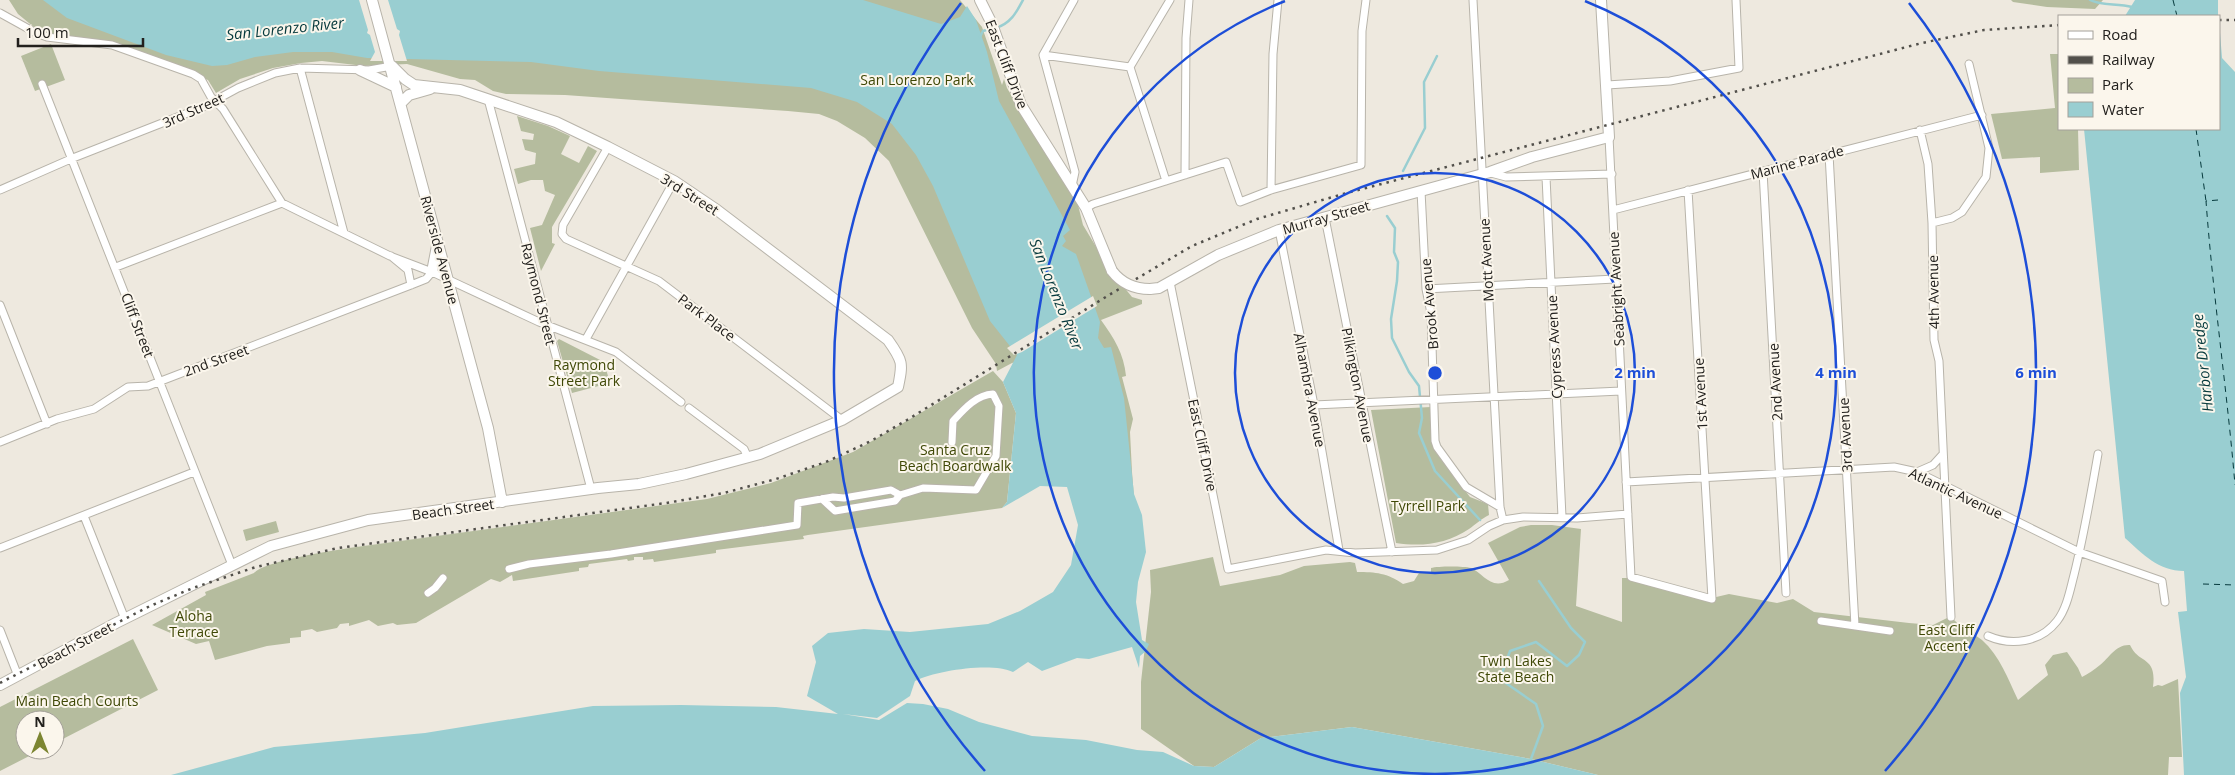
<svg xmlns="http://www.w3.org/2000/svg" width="2235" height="775" font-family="'Open Sans',sans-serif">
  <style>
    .green { fill: #b5bc9e }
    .water { fill: #99ced1 }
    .pier { fill: #eee9df }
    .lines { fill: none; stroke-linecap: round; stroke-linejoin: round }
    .stream { stroke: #99ced1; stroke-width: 2.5 }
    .ferry { stroke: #05393c; stroke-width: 1; stroke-dasharray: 6 5; stroke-linecap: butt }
    .street-casing { stroke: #b8b4aa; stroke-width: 9 }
    .secondary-casing { stroke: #b8b4aa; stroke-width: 12 }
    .street { stroke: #fff; stroke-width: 7 }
    .secondary { stroke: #fff; stroke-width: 10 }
    .rail { stroke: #52504b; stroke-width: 2.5; stroke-dasharray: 2.5 5; stroke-linecap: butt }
    .secondary-bridge-casing { stroke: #b8b4aa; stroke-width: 12; stroke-linecap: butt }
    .secondary-bridge { stroke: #fff; stroke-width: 10 }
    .ring { fill: none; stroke: #1d4ed8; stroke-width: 2.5 }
    .labels { text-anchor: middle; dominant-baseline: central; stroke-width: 4; stroke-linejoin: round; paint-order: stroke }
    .street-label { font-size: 14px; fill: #22201d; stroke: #fbf6ec }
    .park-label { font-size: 14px; fill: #3f4806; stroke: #fbf6ec }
    .water-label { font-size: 15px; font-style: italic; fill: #05393c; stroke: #fbf6ec }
    .centre { fill: #1d4ed8; stroke: #fbf6ec; stroke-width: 2.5 }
    .ring-label { font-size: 15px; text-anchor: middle; font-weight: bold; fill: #1d4ed8; stroke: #fbf6ec; stroke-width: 4; stroke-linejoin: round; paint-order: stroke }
  </style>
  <rect width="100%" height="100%" fill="#eee9df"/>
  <path class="green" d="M9,0H960L982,27L1002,85L1004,79L1007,88L1078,205L1083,225L1110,270L1132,297L1142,300V304L1101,320C1114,338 1124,354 1126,376L1122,377L1133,419L1130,432L1132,472L1140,572L1132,571L1057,351L1012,363L997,371L996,364L972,328L889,161L865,138L837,121L819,114L788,111L565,95L506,94L493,91L475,80L460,79L407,64L364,66L322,61L301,63L273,68L240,79L216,93L208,80L112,45L36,33L35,28L18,14Z
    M2011,0H2103L2095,9L2047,7L2013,2Z
    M51,44L65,80L35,91L21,56Z
    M2050,54H2059V129H2078L2079,170L2040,173V157L2002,159L1991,114L2055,108Z
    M517,116L548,126L570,136L561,154L579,163L588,146L597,151L552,227V243L555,244L541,271L530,228L542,225L555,195L545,191L543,180H531L518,184L514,169L535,164L536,153L525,150L522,139L533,140L534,134L521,131Z
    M559,339L604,362L610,383L572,393L557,341Z
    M993,371L1003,382L1016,413L1007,502L1002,508L808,535L803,536L804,539L716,550V553L654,562L653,559L643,560V557H634V560L628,561L627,559L589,564L588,567L579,568V571L513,581L512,575L500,582L491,579L416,623L397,625L393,623L378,626L369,620L349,626V623L340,624L337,628L317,632L312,629L301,631V637L290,638V643L267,646L215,660L209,641L196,644L152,625L206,595L205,592L254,573C265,561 330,551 349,548L707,499L771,483L853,452Z
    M1431,407L1433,447L1437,454L1470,497L1488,504L1489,515C1481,519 1476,524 1469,529C1447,544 1422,547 1396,543L1371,410Z
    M276,521L279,532L246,541L243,530Z
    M1531,525H1552L1581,529L1576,606L1622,622V578H1631L1712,598L1729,594L1777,603L1793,599L1814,612L1909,623L1933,625L1951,616C1959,628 1971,631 1982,640C2000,656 2008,679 2018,700L2048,675L2045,665L2053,655L2067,652L2078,668L2082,677C2088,674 2094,670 2100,665C2109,658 2116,644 2130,645C2139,665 2157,655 2153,687L2158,685L2162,686L2178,679L2182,757H2169L2168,775H1598L1531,759L1352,727L1261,738L1214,767L1194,766L1141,729V682L1151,592L1150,570L1213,557L1220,586L1280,575L1304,566L1350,562L1355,563L1357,572C1376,572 1387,573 1403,584L1414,581L1419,573H1431V568C1438,566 1464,566 1471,568C1483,573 1491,591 1509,580L1488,543L1520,527Z
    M133,639L158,690L55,743V720H25V750H41L0,771V707Z"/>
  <path class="water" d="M43,0H863L941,24L960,17L967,6L976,20L987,52L999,101L1070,230L1063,236L1066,241L1062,246L1076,254L1100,322L1098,338L1104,348L1111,347L1124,398L1134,494L1142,515L1146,552L1138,582L1136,602L1142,640L1149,644L1146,651L1140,656L1139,668L1132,647L1089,659L1077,658L1042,671L1028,662L1013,672C993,662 937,670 915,681L910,696L877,718L843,714L879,720L907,703L923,704L948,709L979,722L1032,736L1086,740L1137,750L1163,752L1194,766L1214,767L1261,738L1352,727L1531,759L1598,775H171L274,747L425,733L593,706L681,705L776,707L838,714L807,696L816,662L812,646L828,633L864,629L910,632L988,624L1020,611L1053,592L1071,565L1078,525L1067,487L1040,486L1002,508L1007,502L1016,413L1003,382L1017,355L990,321L933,186L916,155L892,124L857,102L811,88L599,71L531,62L367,58L332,52H293L255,57L227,65L212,66L166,55L67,18Z
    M2135,0H2218V16H2125Z
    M2219,20L2222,58L2235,72V775H2184L2180,693L2186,677L2178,612L2187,611L2184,571C2158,571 2143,554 2125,538L2084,129H2219Z"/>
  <path class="pier" d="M359,0H388L397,29L400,31L399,35L407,61H370L375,52L370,35L367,33L368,30Z
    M1093,296L1097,306L1022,352L1014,355L1007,348Z"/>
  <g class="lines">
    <path class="stream" d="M2090,0C2101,6 2118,3 2132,7
      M996,28C1011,23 1016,13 1023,0
      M980,37L983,31L990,29
      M1403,171L1425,128L1424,82L1437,56
      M1387,216L1395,228L1394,252L1398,262L1397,281L1391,319L1392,338L1409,372L1419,386L1422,418L1419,433L1435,471L1480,520
      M1531,759L1543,726L1536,704L1500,679L1510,651L1536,642L1567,666L1579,655L1585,642L1571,628L1539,581"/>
    <path class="ferry" d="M2173,0L2177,16
      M2196,129L2206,201
      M2218,200L2206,201C2213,296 2227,390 2235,485
      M2203,584L2235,585"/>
    <g class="street-casing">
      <path id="street" d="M1473,0L1500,507L1503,520
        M0,13L36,33L47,37L112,45L193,74L201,79L211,97L223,109L282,203L390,256L432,272L539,322L616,352L681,402
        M1043,55L1130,67
        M300,68L344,233
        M42,84L232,565
        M1607,85L1670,81L1739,68L1736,0
        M488,99L591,489
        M1920,130L1928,164L1932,223L1934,340L1939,361L1951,617
        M1609,137L1631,577L1712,599L1688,190
        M608,147L563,225L562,234L566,239L659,281L842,420
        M1829,154L1855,626
        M1763,171L1786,593
        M1491,173L1506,177L1612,174
        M1185,175L1186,38L1189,0
        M1546,177L1562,517
        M1166,181L1130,67L1170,0
        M1072,186L1075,172L1043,55L1074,0
        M0,190L73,158L203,107L238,88L275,73L300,68L369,70L392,66
        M1271,190L1273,54L1278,0
        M1421,191L1426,289L1431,313L1435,441L1437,447L1466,487L1500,507
        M1086,208L1093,204L1226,162L1240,202L1271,190L1361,165L1362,31L1366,0
        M1613,210L1982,115
        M1325,218L1392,552
        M1932,223L1952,218L1962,212L1986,177L1989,148L1969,64
        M1279,230L1314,405L1339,550
        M391,256L408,270L411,285
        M116,267L282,203
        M1170,282L1228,569L1326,550L1355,553L1437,550L1468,540L1489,526L1503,520L1523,517L1577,518L1628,514
        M1426,289L1615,279
        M0,305L47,424
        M586,339L674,181
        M1314,405L1621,391
        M689,408L744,449L748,458
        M0,442L57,419L94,409L128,387L148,386L411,285L426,279L432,272
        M1917,472L1933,465L1943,454
        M1626,482L1894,467L1917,472L2079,552L2162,581L2165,602
        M822,499L835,511L895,501L900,495
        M84,516L125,619
        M0,548L194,472
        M509,569L529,564L611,554L797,525L798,503L833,497L844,498L891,490L900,495L923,488L976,490L996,456L999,406L993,394C976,395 964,409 953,421L952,442
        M428,593L435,588L443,578
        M1821,621L1890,631
        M0,630L18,676
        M1988,636C2011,646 2040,643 2057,621C2067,608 2070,590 2074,575C2084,535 2091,494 2098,454"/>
    </g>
    <g class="secondary-casing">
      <path id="secondary" d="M372,0L488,428L502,502
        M980,0L992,24L1021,105L1086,208L1112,271
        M360,70L396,87
        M401,103L409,95L430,89
        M432,272L437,246
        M1150,289L1159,288L1218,255L1279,230L1490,172L1532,157L1609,137L1601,0
        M0,685L116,623L271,546L368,520L598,488L639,484L686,474L760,454L842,420L898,387C903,363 903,361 888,340L717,210L674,181L608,147L556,122L460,90L414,85L405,79L392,66"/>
    </g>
    <use href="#street" class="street"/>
    <use href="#secondary" class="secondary"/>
    <path class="rail" d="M2219,20H2235
      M0,683L150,606L193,588L256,567L338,548L666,503L724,493L776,479L826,462L871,441L907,420L1109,295L1192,246L1257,219L1343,194L1922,43L1984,30L2059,25"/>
    <g class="secondary-bridge-casing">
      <path id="secondary-bridge" d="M1112,271C1122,284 1134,289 1150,289"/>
    </g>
    <use href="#secondary-bridge" class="secondary-bridge"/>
  </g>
  <g class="ring">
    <circle cx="1435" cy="373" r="200"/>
    <path d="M1585 1A401 401 0 1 1 1285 1"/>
    <path d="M985 771A601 601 0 0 1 961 3M1909 3A601 601 0 0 1 1885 771"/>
  </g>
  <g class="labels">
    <g class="street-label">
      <text transform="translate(1007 64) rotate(69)">East Cliff Drive</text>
      <text transform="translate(193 110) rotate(-24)">3rd Street</text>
      <text transform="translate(1797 162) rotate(-15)">Marine Parade</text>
      <text transform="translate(690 194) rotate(32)">3rd Street</text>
      <text transform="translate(1326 217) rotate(-16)">Murray Street</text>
      <text transform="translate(440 250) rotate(75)">Riverside Avenue</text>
      <text transform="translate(1486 260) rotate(-93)">Mott Avenue</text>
      <text transform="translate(1616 289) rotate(-93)">Seabright Avenue</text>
      <text transform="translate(1933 292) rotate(-91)">4th Avenue</text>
      <text transform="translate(539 294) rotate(76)">Raymond Street</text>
      <text transform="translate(1429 304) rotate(-95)">Brook Avenue</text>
      <text transform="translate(707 317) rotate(37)">Park Place</text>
      <text transform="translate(138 325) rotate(69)">Cliff Street</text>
      <text transform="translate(1554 347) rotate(-93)">Cypress Avenue</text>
      <text transform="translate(216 360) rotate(-20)">2nd Street</text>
      <text transform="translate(1775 382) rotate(-93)">2nd Avenue</text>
      <text transform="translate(1358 385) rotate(79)">Pilkington Avenue</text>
      <text transform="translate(1310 390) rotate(79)">Alhambra Avenue</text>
      <text transform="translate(1700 394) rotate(-93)">1st Avenue</text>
      <text transform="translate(1845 435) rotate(-93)">3rd Avenue</text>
      <text transform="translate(1203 445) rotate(78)">East Cliff Drive</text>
      <text transform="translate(1956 493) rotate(25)">Atlantic Avenue</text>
      <text transform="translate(453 509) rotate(-8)">Beach Street</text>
      <text transform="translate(75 645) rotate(-28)">Beach Street</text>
    </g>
    <g class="park-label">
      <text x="917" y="79">San Lorenzo Park</text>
      <text x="584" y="364">Raymond<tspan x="584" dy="16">Street Park</tspan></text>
      <text x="955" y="449">Santa Cruz<tspan x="955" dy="16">Beach Boardwalk</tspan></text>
      <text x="1428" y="505">Tyrrell Park</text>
      <text x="194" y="615">Aloha<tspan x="194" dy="16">Terrace</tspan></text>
      <text x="1946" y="629">East Cliff<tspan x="1946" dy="16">Accent</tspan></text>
      <text x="1516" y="660">Twin Lakes<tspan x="1516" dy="16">State Beach</tspan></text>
      <text x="77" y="700">Main Beach Courts</text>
    </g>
    <g class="water-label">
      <text transform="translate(285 28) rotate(-6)">San Lorenzo River</text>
      <text transform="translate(1057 294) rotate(68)">San Lorenzo River</text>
      <text transform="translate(2202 363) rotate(-96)">Harbor Dredge</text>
    </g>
  </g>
  <circle cx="1435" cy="373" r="8" class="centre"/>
  <g class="ring-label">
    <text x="1635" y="378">2 min</text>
    <text x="1836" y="378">4 min</text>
    <text x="2036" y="378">6 min</text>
  </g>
  <rect x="2058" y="15" width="162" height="115" fill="#fbf6ec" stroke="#a4a099"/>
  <rect x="2068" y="31" width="25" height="8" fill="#ffffff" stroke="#a4a099"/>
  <text x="2102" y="40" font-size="15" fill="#22201d">Road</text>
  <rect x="2068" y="56" width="25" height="8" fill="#52504b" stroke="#a4a099"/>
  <text x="2102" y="65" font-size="15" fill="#22201d">Railway</text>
  <rect x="2068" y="78" width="25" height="15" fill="#b5bc9e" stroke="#a4a099"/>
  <text x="2102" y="90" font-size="15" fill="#22201d">Park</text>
  <rect x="2068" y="102" width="25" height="15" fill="#99ced1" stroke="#a4a099"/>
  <text x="2102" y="115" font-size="15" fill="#22201d">Water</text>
  <g transform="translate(40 735)"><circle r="24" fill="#fbf6ec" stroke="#a4a099"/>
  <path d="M0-4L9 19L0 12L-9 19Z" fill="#7c8531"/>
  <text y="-8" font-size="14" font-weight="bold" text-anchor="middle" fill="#22201d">N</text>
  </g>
  <path d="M18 38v8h125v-8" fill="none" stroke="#22201d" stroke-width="2.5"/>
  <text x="25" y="38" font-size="15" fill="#22201d" stroke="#fbf6ec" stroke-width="4" paint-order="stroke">100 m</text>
</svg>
